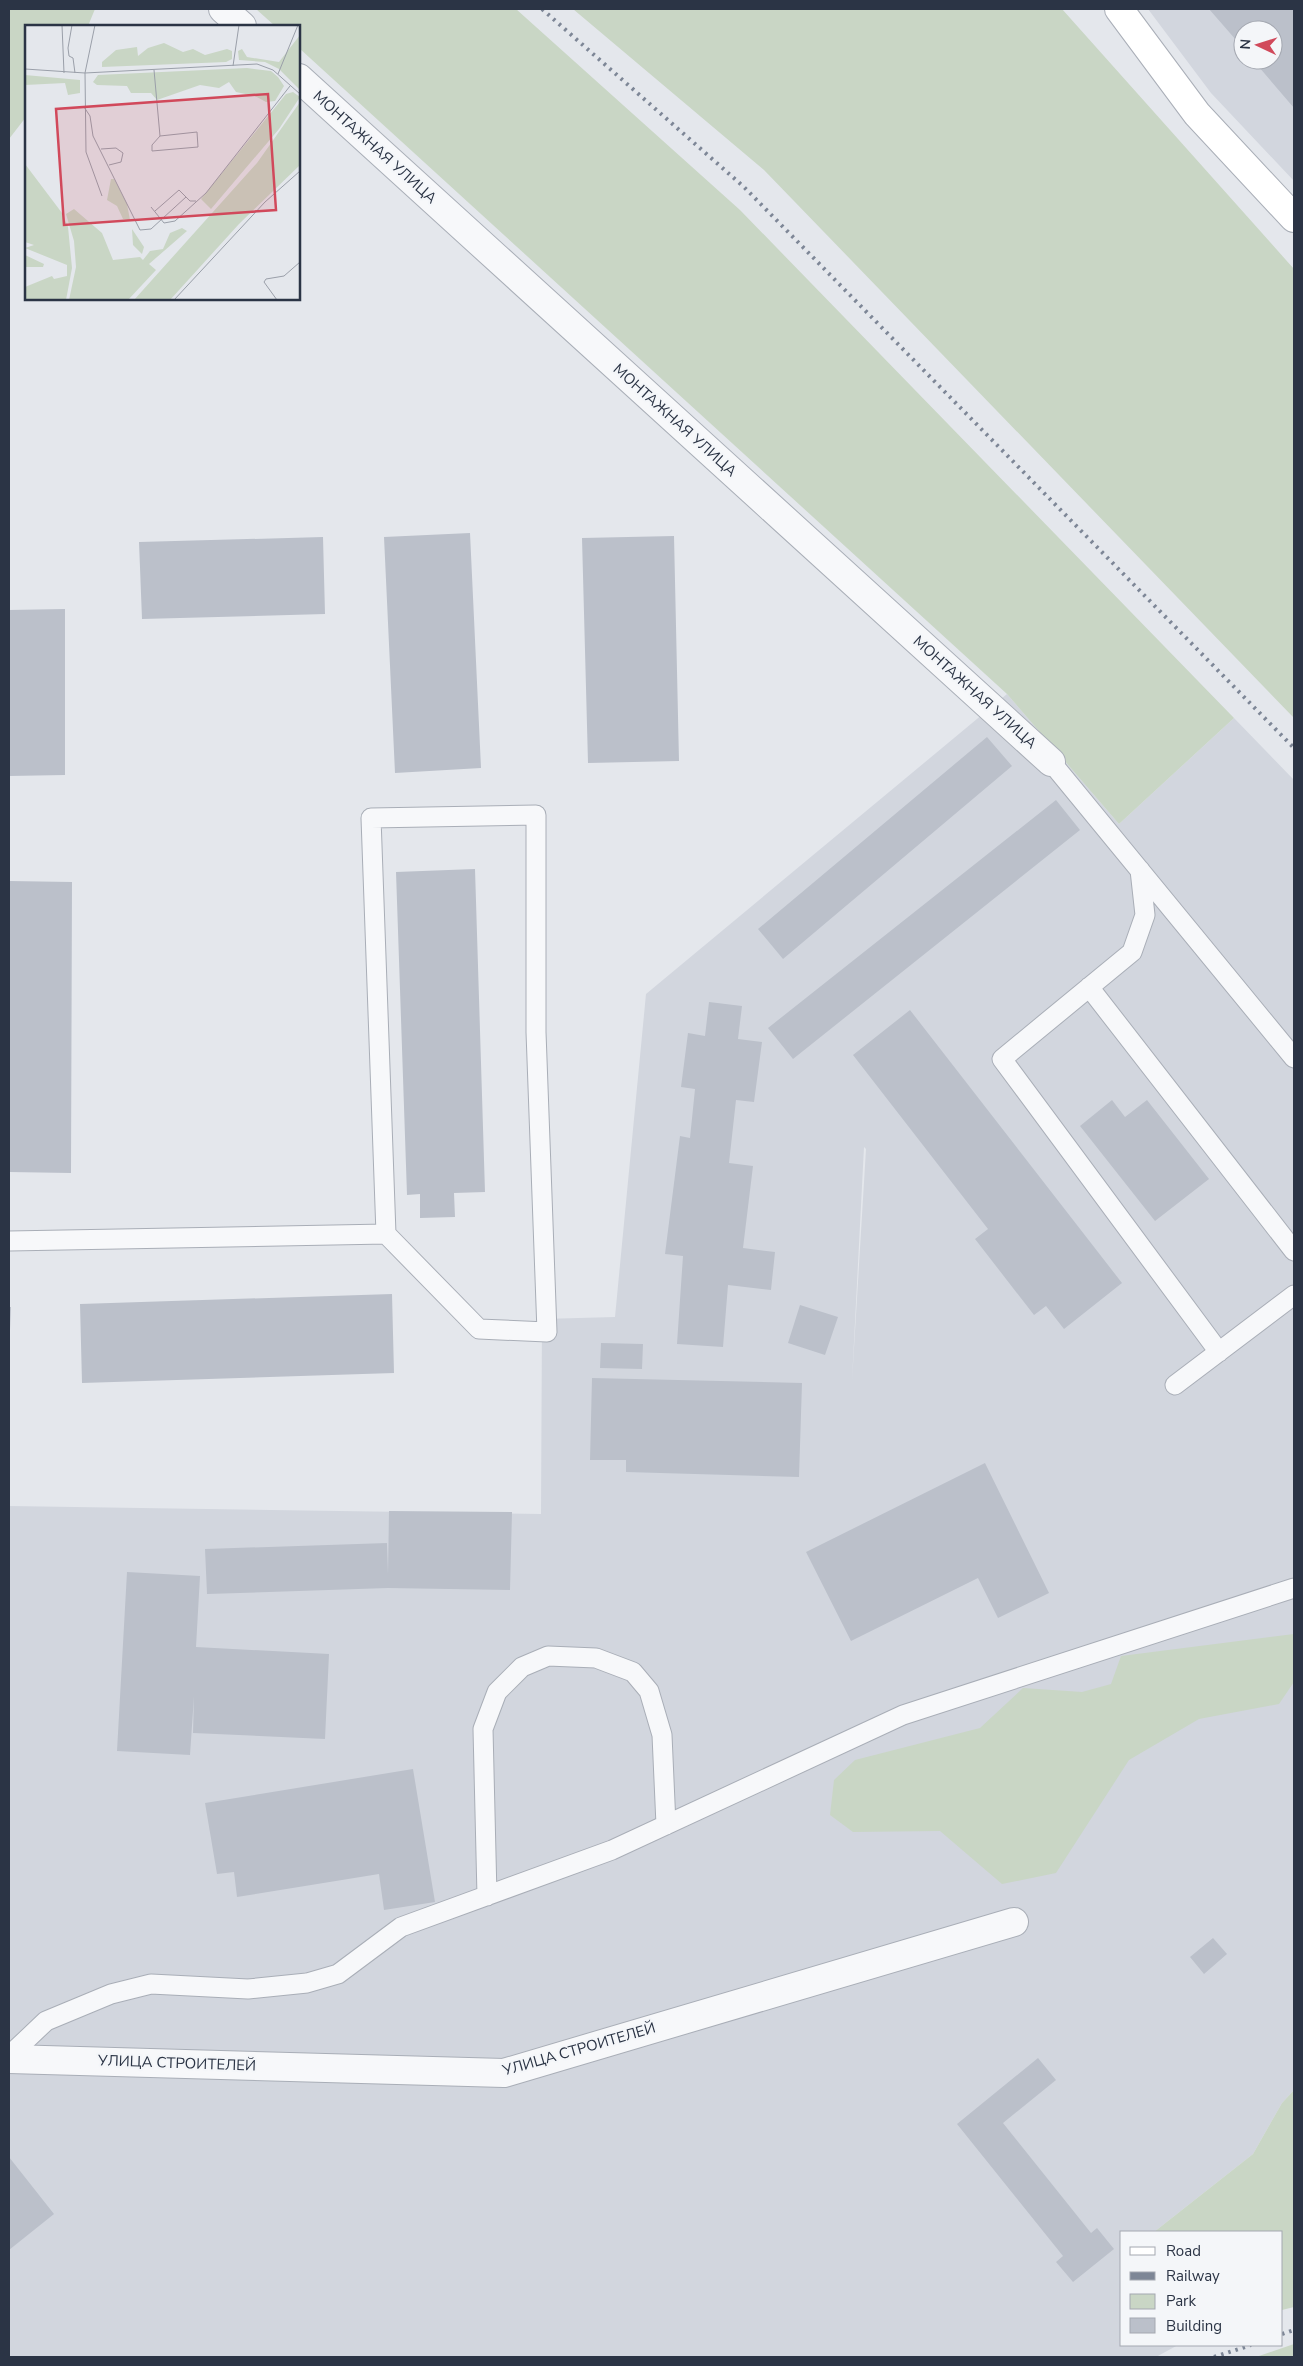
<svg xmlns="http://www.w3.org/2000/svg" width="1303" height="2366" font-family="'Nunito Sans',sans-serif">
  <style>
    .built { fill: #d2d6de; fill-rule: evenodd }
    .green { fill: #c9d6c5 }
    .building { fill: #bbc0ca }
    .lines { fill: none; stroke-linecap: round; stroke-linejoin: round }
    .service-casing { stroke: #a9aeb7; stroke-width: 21 }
    .minor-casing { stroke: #a9aeb7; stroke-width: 30 }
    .secondary-casing { stroke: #a9aeb7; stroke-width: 30 }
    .service { stroke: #f7f8fa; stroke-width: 19 }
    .minor { stroke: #f7f8fa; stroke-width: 28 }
    .secondary { stroke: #fff; stroke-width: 28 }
    .rail { stroke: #7d8696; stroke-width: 4; stroke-dasharray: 2.5 5; stroke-linecap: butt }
    .labels { text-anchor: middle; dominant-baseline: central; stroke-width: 4.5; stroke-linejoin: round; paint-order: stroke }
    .street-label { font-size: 15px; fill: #2b3445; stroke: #f4f6f9 }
    .inset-road { fill: none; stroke: #9a9fa9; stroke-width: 1 }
    .view { fill: #d1495b; fill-opacity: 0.15; stroke: #d1495b; stroke-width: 2.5 }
    .inset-edge { fill: none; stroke: #2b3445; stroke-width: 2.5 }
  </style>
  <rect width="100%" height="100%" fill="#e4e7ec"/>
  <path class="built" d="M1148,9H1294V181L1211,93ZM1243,30H1273V60H1243Z
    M1007,694L1119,824L1234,718L1294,780V2090L1282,2103L1253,2154L1154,2232H1122V2345H1178L1156,2357H9V1506L541,1514L542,1319L615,1317L646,994ZM864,1147L866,1149L852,1381Z"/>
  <path class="green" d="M9,9H95L88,26H26V117L9,139Z
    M256,9H516L740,210L1234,718L1119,824L1007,694L299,48V26H275Z
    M573,9H1062L1294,269V718L764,170Z
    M1294,1634V1682L1279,1704L1199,1719L1129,1760L1056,1873L1002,1884L940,1831L853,1832L830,1815L834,1780L855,1760L980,1728L1023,1688L1082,1692L1111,1684L1121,1656Z
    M1294,2090V2307L1282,2310V2232H1154L1253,2154L1282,2103Z
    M1294,2344V2357H1256Z"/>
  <path class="building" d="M1209,9H1294V108L1253,60H1273V30H1243V48Z
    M470,533L481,768L395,773L384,537Z
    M674,536L679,761L588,763L582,538Z
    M323,537L325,614L142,619L139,542Z
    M65,609V775L9,776V610Z
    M987,737L1012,766L783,959L758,929Z
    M1056,800L1080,830L793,1059L768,1028Z
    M475,869L485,1192L454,1193L455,1217L420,1218V1194L407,1195L396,872Z
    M9,881L72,882L71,1173L9,1172Z
    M709,1002L742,1006L738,1039L762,1042L754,1102L736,1100L729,1163L753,1166L743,1248L775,1252L771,1290L728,1285L723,1347L677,1344L683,1256L665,1254L680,1136L690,1138L695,1089L681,1087L688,1033L705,1036Z
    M910,1010L1122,1283L1064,1329L1046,1306L1034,1315L975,1239L988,1229L853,1055Z
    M1112,1100L1125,1117L1147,1100L1209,1179L1155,1221L1080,1126Z
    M392,1294L394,1373L82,1383L80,1304Z
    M800,1305L838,1317L825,1355L788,1343Z
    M9,1307H11L10,1330H9Z
    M601,1343L643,1344L642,1369L600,1368Z
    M592,1378L802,1383L799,1477L626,1472V1460H590Z
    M985,1463L1049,1593L998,1618L978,1578L851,1641L806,1552Z
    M389,1511L512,1512L510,1590L388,1588L207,1594L205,1549L387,1543L388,1574Z
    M127,1572L200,1576L196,1647L329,1654L325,1739L193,1733L194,1696L190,1755L117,1751Z
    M413,1769L435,1902L384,1910L379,1874L237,1897L234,1872L217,1874L205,1803Z
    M1213,1938L1227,1954L1204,1974L1190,1957Z
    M1038,2058L1056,2080L1003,2123L1091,2233L1097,2228L1114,2249L1073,2282L1056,2262L1063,2256L957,2124Z
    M9,2157L54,2214L9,2250Z"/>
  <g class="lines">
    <g class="service-casing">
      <path id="service" d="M1051,762L1294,1058
        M1140,870L1145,915L1132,952L1002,1059L1219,1352
        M1089,987L1294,1251
        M9,1241L386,1234L479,1329L547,1332L536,1032V815L371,818L386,1234
        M1175,1385L1294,1295
        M487,1896L483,1729L497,1692L522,1667L548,1656L596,1658L633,1672L649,1691L662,1735L666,1825
        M9,2056L46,2021L111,1994L151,1984L248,1989L307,1983L338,1974L401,1927L612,1850L903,1715L1294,1588"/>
    </g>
    <g class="minor-casing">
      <path id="minor" d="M223,9L242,26
        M299,78L1051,762
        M9,2059L504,2073L1014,1922"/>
    </g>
    <g class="secondary-casing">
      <path id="secondary" d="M1119,9L1197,114L1294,218"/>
    </g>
    <use href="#service" class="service"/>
    <use href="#minor" class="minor"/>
    <use href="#secondary" class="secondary"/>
    <path class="rail" d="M542,9L744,187L1294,748
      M1282,2334L1294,2330
      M1214,2357L1251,2345"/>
  </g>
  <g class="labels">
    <g class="street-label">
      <text transform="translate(375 147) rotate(42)">МОНТАЖНАЯ УЛИЦА</text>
      <text transform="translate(675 420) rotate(42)">МОНТАЖНАЯ УЛИЦА</text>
      <text transform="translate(975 692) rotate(42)">МОНТАЖНАЯ УЛИЦА</text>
      <text transform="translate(579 2049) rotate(-16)">УЛИЦА СТРОИТЕЛЕЙ</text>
      <text transform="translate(177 2063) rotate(2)">УЛИЦА СТРОИТЕЛЕЙ</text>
    </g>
  </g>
  <g transform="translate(25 25)">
    <rect width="275" height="275" fill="#e4e7ec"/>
    <path d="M275,10V65L254,44L240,37L214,35L213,26L217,24L222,32L254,37ZM139,18L158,27L168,24L180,30L202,24L207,26V34L201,37L77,42V37L91,25L112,22L113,31L123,23ZM222,43L246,46L253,52L259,61L250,76L241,77L230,71L211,67L204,57L194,63L175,60L132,75L126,68H106L102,61L72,60L68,57L73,50ZM0,50L55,55V68L43,70L40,58L0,60ZM268,67L275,72L254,104L186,184L176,174L261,69ZM275,77V140L214,199L145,275H109L232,138ZM0,139L37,188L43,202L47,243L41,275H0V262L27,251L29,254L42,251V240L0,223L9,220L0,217ZM86,154H89L102,179L105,195L98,194L92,181L82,175ZM49,184L77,208L88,235L115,232L118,235L125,226L138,224L145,208L157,203L162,206L124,239L131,245L103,275H44L51,242L49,216L41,189ZM107,204L119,222L117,229L108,220ZM0,230L19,239L18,242H0Z" fill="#c9d6c5"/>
    <path class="inset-road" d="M37,0L39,48M47,0L43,23L44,31L48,33L50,48M70,0L60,48L232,39L248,45L275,69M208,41L214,0M0,44L60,48L61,127L77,171M129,45L135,111L127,120V126L173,122L172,107L135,111M253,49L273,0M59,82L65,91L68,111L115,205L126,204L161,172M76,124L91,123L98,128L96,137L84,140M126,182L139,198L150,196L181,168L265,61M130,186L154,165L165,176H171M149,275L240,177L275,146M252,275L239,257L241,254L259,251L275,237"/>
    <path class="view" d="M243,69L251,185L39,200L31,84Z"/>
    <rect width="275" height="275" class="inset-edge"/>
  </g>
  <rect width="1303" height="2366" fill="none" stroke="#2b3445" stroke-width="20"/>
  <rect x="1120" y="2231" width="162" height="115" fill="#f4f6f9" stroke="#a4a8b1"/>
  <rect x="1130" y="2247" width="25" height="8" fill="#ffffff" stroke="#a4a8b1"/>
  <text x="1166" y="2256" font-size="15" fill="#2b3445">Road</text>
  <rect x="1130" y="2272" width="25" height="8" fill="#7d8696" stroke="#a4a8b1"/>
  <text x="1166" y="2281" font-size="15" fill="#2b3445">Railway</text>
  <rect x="1130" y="2294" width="25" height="15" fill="#c9d6c5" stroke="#a4a8b1"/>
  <text x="1166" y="2306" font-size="15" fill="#2b3445">Park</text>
  <rect x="1130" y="2318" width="25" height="15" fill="#bbc0ca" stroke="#a4a8b1"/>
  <text x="1166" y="2331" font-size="15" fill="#2b3445">Building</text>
  <g transform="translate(1258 45) rotate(274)"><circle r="24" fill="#f4f6f9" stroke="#a4a8b1"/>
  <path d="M0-4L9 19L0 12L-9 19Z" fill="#d1495b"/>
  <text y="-8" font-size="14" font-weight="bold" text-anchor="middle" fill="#2b3445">N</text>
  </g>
</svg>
